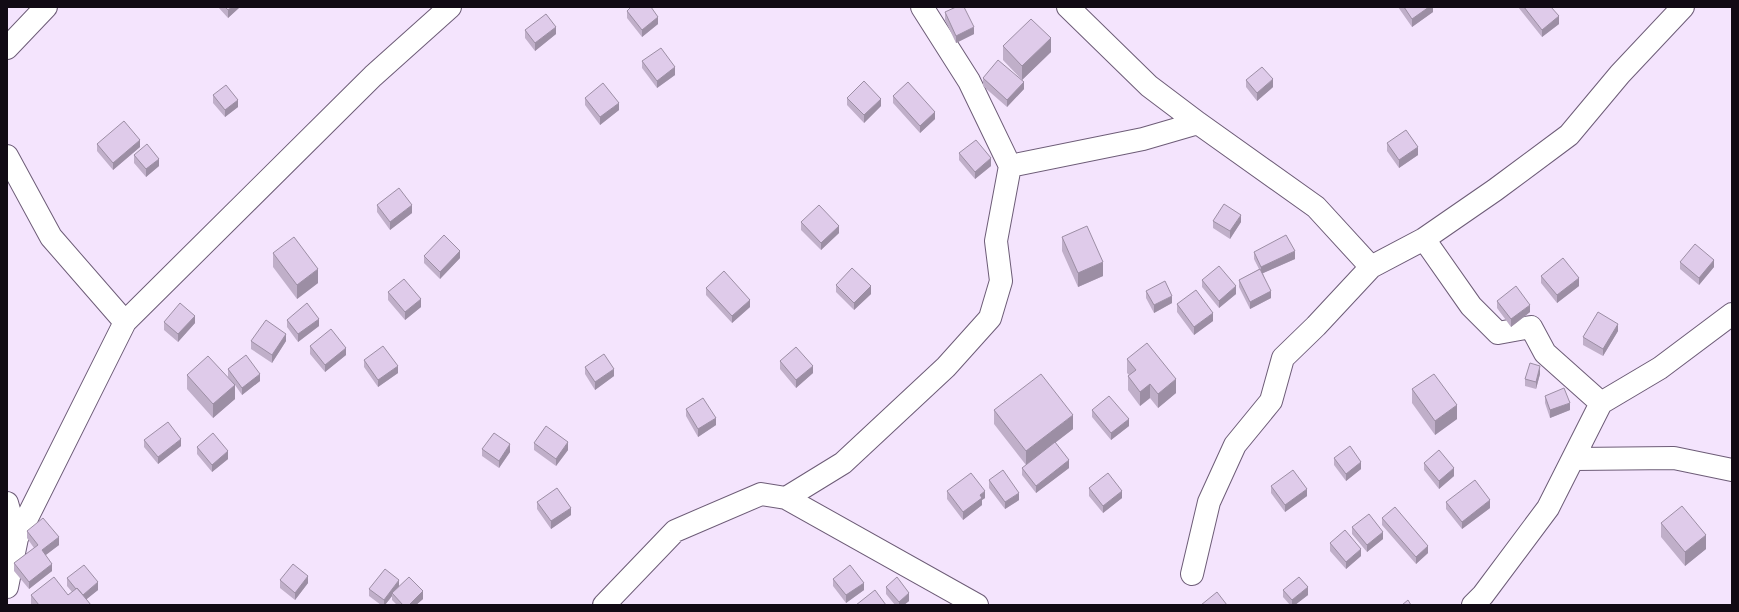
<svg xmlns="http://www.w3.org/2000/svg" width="1739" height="612" font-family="'PT Sans',sans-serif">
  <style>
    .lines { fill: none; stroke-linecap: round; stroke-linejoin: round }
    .street-casing { stroke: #6d5c77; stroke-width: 24 }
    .street { stroke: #fff; stroke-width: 22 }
    .wall { fill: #c0afc9 }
    .shaded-wall { fill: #9c8ea4 }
    .building { fill: #dfcbea; stroke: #9c8ea4 }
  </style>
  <rect width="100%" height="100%" fill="#f4e4fd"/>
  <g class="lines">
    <g class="street-casing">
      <path id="street" d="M1068,7L1149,86L1198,123L1316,207L1371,267
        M7,48L46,7
        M7,156L51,237L125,322
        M1010,166L1143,139L1198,123
        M1424,239L1471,306L1498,333L1531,327L1545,353L1601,403
        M1575,459L1674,458L1732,470
        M786,498L977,605
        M7,503L17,538L7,587
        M17,538L125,322L373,76L450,7
        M1192,574L1209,502L1235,445L1271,401L1283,358L1316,326L1371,267L1424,239L1495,190L1569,135L1620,74L1683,7
        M604,605L675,531L761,494L786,498L843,463L946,367L990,318L1001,281L996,241L1010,166L969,81L922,7
        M1473,605L1483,595L1548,508L1601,403L1660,368L1732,314"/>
    </g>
    <use href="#street" class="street"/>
  </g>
  <path class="wall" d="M218,7H240L228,18Z
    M1398,7H1433V12L1412,27Z
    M1518,7H1551L1559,24L1542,37Z
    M627,11L658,24L642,37L627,18Z
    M945,12L974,34L956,43L945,20Z
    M525,30L556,34L535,51L525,38Z
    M1003,46L1051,52L1022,80L1003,60Z
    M642,61L675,75L657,88L642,68Z
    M983,78L1024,89L1007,107L983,86Z
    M1246,80L1273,87L1257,101L1246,87Z
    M213,95L238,107L225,117L213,103Z
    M893,96L935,119L920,133L893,103Z
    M585,98L619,110L600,125L585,105Z
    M847,98L881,106L864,123L847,105Z
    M1387,143L1418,155L1399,168L1387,151Z
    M97,144L140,147L113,170L97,151Z
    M959,153L991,166L975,179L959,160Z
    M134,155L159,166L146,177L134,163Z
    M377,205L412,213L390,230L377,212Z
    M1213,221L1241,222L1230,239L1213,228Z
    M801,222L839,233L821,250L801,230Z
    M1062,237L1103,276L1078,287L1062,251Z
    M1254,252L1295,259L1263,273L1271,298L1250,309L1239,287V280L1259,269L1254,259Z
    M273,253L318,283L297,299L273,267Z
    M424,256L460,258L440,279L424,263Z
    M1680,262L1714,267L1699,285L1680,269Z
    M1541,276L1579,286L1557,303L1541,283Z
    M1202,280L1236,294L1219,308L1202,287Z
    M836,285L871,294L854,310L836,292Z
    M706,288L750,307L732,323L706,295Z
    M1146,291L1172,303L1154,313L1146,298Z
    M388,292L421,307L405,320L388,300Z
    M1497,301L1530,312L1511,327L1497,308Z
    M1177,304L1213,321L1194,335L1177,312Z
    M287,320L319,326L298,342L287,327Z
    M164,322L195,323L178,342L164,330Z
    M1618,331L1603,356L1583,345V337Z
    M251,341H286L272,363L251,349Z
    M310,346L346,355L325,372L310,354Z
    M1127,359L1176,393L1158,408L1150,398L1140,406L1128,390V376L1129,375L1127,373Z
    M364,360L398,373L378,387L364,367Z
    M780,361L813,373L796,388L780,369Z
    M585,367L614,376L595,390L585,374Z
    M228,369L260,381L242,395L235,385V399L213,418L187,389V375L233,384L228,377Z
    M1540,374L1536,389L1525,386V379Z
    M1412,389L1457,419L1435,435L1412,403Z
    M1545,396L1570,410L1550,418L1545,403Z
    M686,409L716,425L698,437L686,416Z
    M994,410L1073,429L1055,443L1069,468L1036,493L1022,475V468L1026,465L994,424Z
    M1092,410L1129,426L1111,440L1092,417Z
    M144,440L181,446L158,464L144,447Z
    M534,443L568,450L556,466L534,450Z
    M197,447L228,459L212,472L197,454Z
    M482,449L510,452L499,468L482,456Z
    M1334,458L1361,469L1346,481L1334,465Z
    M1424,463L1454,476L1439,489L1424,470Z
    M989,480L1019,500L1005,509L989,488Z
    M1271,486L1307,496L1285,512L1271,493Z
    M1089,488L1122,498L1103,513L1089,496Z
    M947,491L985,498L982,500V505L963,520L947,499Z
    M537,502L571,515L551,529L537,509Z
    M1446,502L1490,508L1462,529L1446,509Z
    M1382,518L1428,553L1416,564L1382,525Z
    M1661,523L1706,549L1685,566L1661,537Z
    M1352,527L1383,539L1367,552L1352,534Z
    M27,531L59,545L45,555L52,571L29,589L14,571V563L34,548L27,538Z
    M1330,543L1361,556L1346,569L1330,551Z
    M67,578L98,590L86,599L91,605H31V595H68L72,592L67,586Z
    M833,579L864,590L846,603L833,586Z
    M280,580L308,583L295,600L280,588Z
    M399,587L423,599L416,605H397L392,600V596L385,605H381L369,596V589Z
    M886,587L909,601L904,605H895L886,594Z
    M1283,590L1308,595L1295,605H1290L1283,597Z"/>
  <path class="shaded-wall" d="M232,7H240L228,18V10Z
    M1429,7H1433V12L1412,27V19Z
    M1559,16V24L1542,37V30Z
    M658,17V24L642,37V30Z
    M556,27V34L535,51V43Z
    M974,27V34L956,43V36Z
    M1051,38V52L1022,80V66Z
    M675,67V75L657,88V81Z
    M1273,79V87L1257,101V93Z
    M1024,82V89L1007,107V100Z
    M881,99V106L864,123V115Z
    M238,100V107L225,117V110Z
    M619,103V110L600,125V117Z
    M935,112V119L920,133V126Z
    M140,140V147L113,170V163Z
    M1418,147V155L1399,168V160Z
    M991,158V166L975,179V172Z
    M159,159V166L146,177V169Z
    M412,205V213L390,230V222Z
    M1241,215V222L1230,239V231Z
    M839,226V233L821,250V243Z
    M460,251V258L440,279V272Z
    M1295,251V259L1261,274V267Z
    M1714,260V267L1699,285V278Z
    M1103,262V276L1078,287V273Z
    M318,269V283L297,299V285Z
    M1579,278V286L1557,303V295Z
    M871,286V294L854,310V303Z
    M1236,286V294L1219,308V301Z
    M1271,291V298L1250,309V302Z
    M1172,296V303L1154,313V305Z
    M421,299V307L405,320V312Z
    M750,300V307L732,323V316Z
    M1530,305V312L1511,327V319Z
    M1213,313V321L1194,335V327Z
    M195,316V323L178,342V334Z
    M319,319V326L298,342V334Z
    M1618,324V331L1603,356V349Z
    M286,334V341L272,363V355Z
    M346,348V355L325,372V365Z
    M398,366V373L378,387V380Z
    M813,366V373L796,388V380Z
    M1540,366V374L1536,389V382Z
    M614,369V376L595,390V382Z
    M260,374V381L242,395V388Z
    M1176,379V393L1158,408V394Z
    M1150,384V398L1140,406V392Z
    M235,385V399L213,418V404Z
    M1570,403V410L1550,418V410Z
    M1457,405V419L1435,435V421Z
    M1073,415V429L1026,465V451Z
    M716,418V425L698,437V429Z
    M1129,419V426L1111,440V433Z
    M181,439V446L158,464V457Z
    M568,442V450L556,466V459Z
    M510,444V452L499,468V461Z
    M228,451V459L212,472V465Z
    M1069,460V468L1036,493V486Z
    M1361,462V469L1346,481V474Z
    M1454,468V476L1439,489V481Z
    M1307,489V496L1285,512V505Z
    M985,491V498L982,500V505L963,520V512L980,495Z
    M1122,491V498L1103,513V506Z
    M1019,493V500L1005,509V502Z
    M1490,500V508L1462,529V522Z
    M571,508V515L551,529V521Z
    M1383,532V539L1367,552V545Z
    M1706,535V549L1685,566V552Z
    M59,537V545L42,558V550Z
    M1428,546V553L1416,564V557Z
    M1361,549V556L1346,569V562Z
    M52,564V571L29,589V582Z
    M308,576V583L295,600V593Z
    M399,580V588L392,593V596L385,605H384V600Z
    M98,582V590L82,603V596Z
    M864,583V590L846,603V595Z
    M1308,587V595L1295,605H1292V600Z
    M423,591V599L416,605H409Z
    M909,593V601L904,605H899V602Z"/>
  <path class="building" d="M225,7H232L228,10Z
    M631,7H651L658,17L642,30L627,11Z
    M956,7H964L974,27L956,36L945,12Z
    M1404,7H1429L1412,19Z
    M1524,7H1551L1559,16L1542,30Z
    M546,14L556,27L535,43L525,30Z
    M1031,19L1051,38L1022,66L1003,46Z
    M661,48L675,67L657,81L642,61Z
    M998,60L1024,82L1007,100L983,78Z
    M1262,67L1273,79L1257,93L1246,80Z
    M864,81L881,99L864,115L847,98Z
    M908,82L935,112L920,126L893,96Z
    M603,83L619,103L600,117L585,98Z
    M226,85L238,100L225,110L213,95Z
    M124,121L140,140L113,163L97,144Z
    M1406,130L1418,147L1399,160L1387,143Z
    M976,140L991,158L975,172L959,153Z
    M147,144L159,159L146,169L134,155Z
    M399,188L412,205L390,222L377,205Z
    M1224,204L1241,215L1230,231L1213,221Z
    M819,205L839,226L821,243L801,222Z
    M1087,226L1103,262L1078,273L1062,237Z
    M444,235L460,251L440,272L424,256Z
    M1286,235L1295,251L1261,267L1254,252Z
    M294,237L318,269L297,285L273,253Z
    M1695,244L1714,260L1699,278L1680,262Z
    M1563,258L1579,278L1557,295L1541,276Z
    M1219,266L1236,286L1219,301L1202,280Z
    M852,268L871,286L854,303L836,285Z
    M1260,269L1271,291L1250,302L1239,280Z
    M724,271L750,300L732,316L706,288Z
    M404,279L421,299L405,312L388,292Z
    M1165,281L1172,296L1154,305L1146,291Z
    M1516,286L1530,305L1511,319L1497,301Z
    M1196,290L1213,313L1194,327L1177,304Z
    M180,303L195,316L178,334L164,322Z
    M307,303L319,319L298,334L287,320Z
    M1598,312L1618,324L1603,349L1583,337Z
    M266,320L286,334L272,355L251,341Z
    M331,329L346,348L325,365L310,346Z
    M1147,343L1176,379L1158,394L1150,384L1140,392L1128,376L1136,370L1127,359Z
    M383,346L398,366L378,380L364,360Z
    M796,347L813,366L796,380L780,361Z
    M604,354L614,369L595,382L585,367Z
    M246,355L260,374L242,388L228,369Z
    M208,356L235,385L213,404L187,375Z
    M1530,363L1540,366L1536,382L1525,379Z
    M1041,374L1073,415L1026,451L994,410Z
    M1434,374L1457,405L1435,421L1412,389Z
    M1564,388L1570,403L1550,410L1545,396Z
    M1109,396L1129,419L1111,433L1092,410Z
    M703,398L716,418L698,429L686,409Z
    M168,422L181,439L158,457L144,440Z
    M546,426L568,442L556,459L534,443Z
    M213,433L228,451L212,465L197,447Z
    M494,433L510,444L499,461L482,449Z
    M1055,442L1069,460L1036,486L1022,468Z
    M1350,446L1361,462L1346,474L1334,458Z
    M1439,450L1454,468L1439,481L1424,463Z
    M1003,470L1019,493L1005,502L989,480Z
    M1293,470L1307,489L1285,505L1271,486Z
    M971,473L985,491L980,495L982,498L963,512L947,491Z
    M1108,473L1122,491L1103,506L1089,488Z
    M1475,480L1490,500L1462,522L1446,502Z
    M557,488L571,508L551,521L537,502Z
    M1682,506L1706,535L1685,552L1661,523Z
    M1395,507L1428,546L1416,557L1382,518Z
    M1369,514L1383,532L1367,545L1352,527Z
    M43,518L59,537L42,550L52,564L29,582L14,563L38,545L27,531Z
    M1345,530L1361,549L1346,562L1330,543Z
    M293,564L308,576L295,593L280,580Z
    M84,565L98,582L83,595L77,588L76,589L67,578Z
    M850,565L864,583L846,595L833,579Z
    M385,569L399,580L384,600L369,589Z
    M54,577L68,595L77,588L91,605H39L31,595Z
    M409,577L423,591L409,605H403L392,593Z
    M897,577L909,593L899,602L886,587Z
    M1299,577L1308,587L1292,600L1283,590Z
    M875,590L886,605H856Z
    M1217,592L1227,605H1201Z
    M1408,600L1411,605H1402Z"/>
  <rect width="1739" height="612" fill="none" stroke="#110a14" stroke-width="16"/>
</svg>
